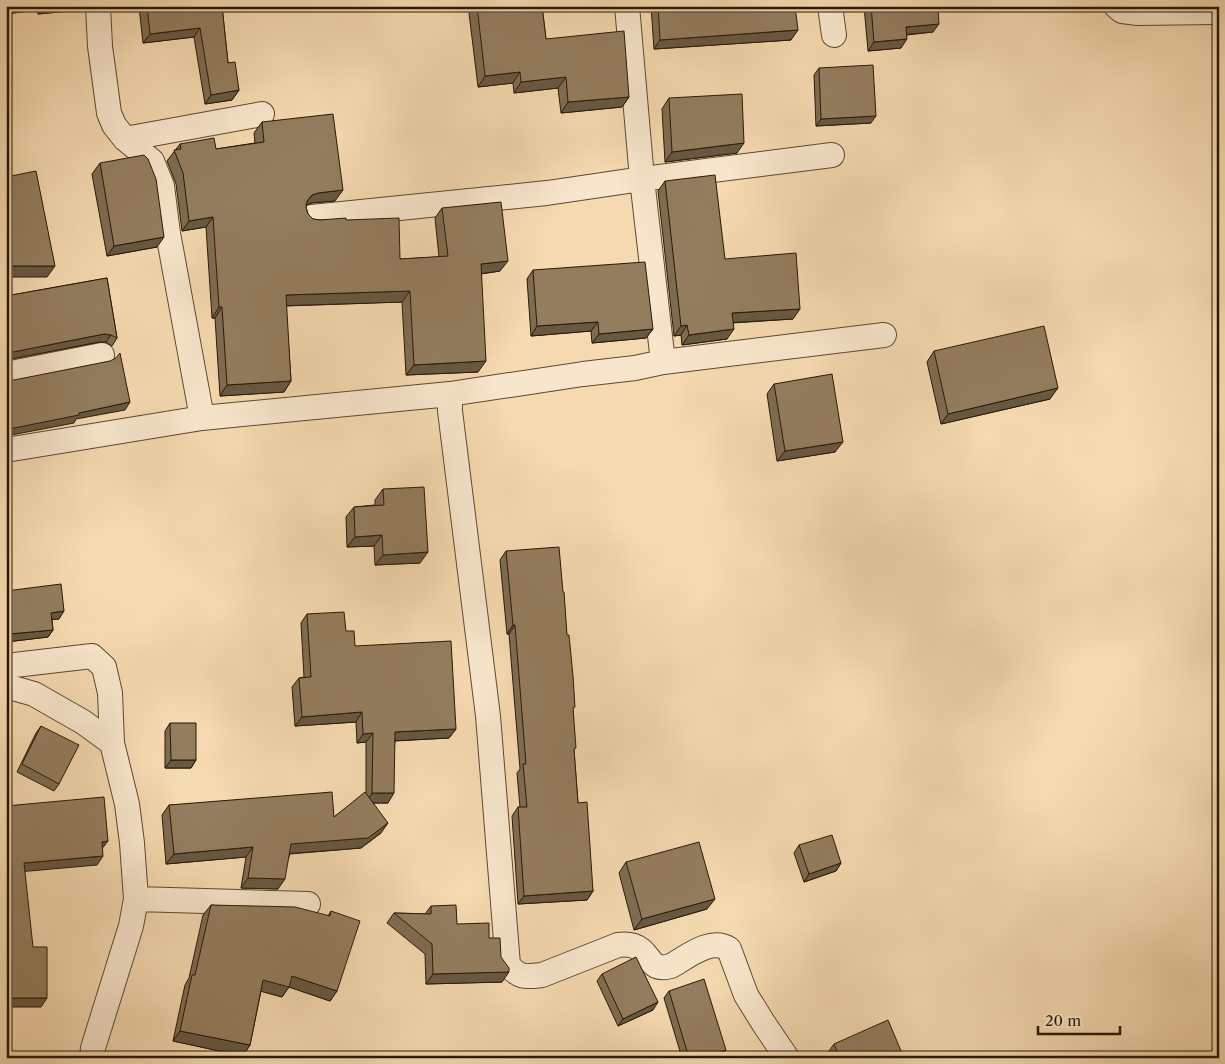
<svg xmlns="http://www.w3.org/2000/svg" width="1225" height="1064" font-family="'Libre Caslon Text',serif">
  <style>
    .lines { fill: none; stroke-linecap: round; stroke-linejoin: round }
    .street-casing { stroke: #5c4930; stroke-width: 26 }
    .street { stroke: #f8e6cc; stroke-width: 24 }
    .wall { fill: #7e6c51; stroke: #291906 }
    .shaded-wall { fill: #675842; stroke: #291906 }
    .building { fill: #937d5e; stroke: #291906 }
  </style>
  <rect width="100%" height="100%" fill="#f5d9b0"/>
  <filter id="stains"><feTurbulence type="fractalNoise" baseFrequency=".004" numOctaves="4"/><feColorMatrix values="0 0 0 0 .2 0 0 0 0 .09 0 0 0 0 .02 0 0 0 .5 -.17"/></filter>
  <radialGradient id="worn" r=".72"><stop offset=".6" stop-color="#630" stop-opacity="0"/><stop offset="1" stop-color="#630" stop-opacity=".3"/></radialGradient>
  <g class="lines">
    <g class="street-casing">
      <path id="street" d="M98,6L100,46L109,113L114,125L125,139L152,161L162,186L168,233L202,418
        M627,6L642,179L663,362L635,368L583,374L450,394V411L488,716L508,965C520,978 524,977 542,975L618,945C626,944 635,945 641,950C653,960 651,971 671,966C687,957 711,937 729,949L746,995L764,1024L787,1058
        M830,6L834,35
        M1116,6L1122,11L1138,13L1219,12
        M125,139L262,114
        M312,217L547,193L642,179L832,155
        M663,362L884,335
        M6,374L102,355
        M6,450L202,418L450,394
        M6,666L92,656L104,667L110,693L112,743
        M6,686L34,694L83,722L112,743L127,804L132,843L136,899L131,926L93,1048L92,1058
        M136,899L308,904"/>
    </g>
    <use href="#street" class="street"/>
  </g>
  <path class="wall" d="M6,6H83L80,10L38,14L37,10L6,14Z
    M125,6H222L228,63L239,90L232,100L205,104L194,37L143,43L139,7L125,8Z
    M474,6H542L546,39L629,97L622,107L561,113L558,88L514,93L513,83L478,87L469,13Z
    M651,6H795L791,40L654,49Z
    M864,6H938L933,32L907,35L901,48L868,51Z
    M819,68L871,123L816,126L814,75Z
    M669,98L737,153L665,162L662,109Z
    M262,122L335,201L311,203L306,205V207L308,214L313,219L320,220H346L400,259L439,257L435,218L442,208L500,271L481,274L478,372L406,375L402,302L286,306L291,381L284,392L220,396L215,318H212L206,227L182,231L176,184L167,161L180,144L216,149L255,143L254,133Z
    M100,163L157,247L107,256L92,174Z
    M665,181L725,259L793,319L733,323L727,339L682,345L681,335L674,336L658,191Z
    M533,270L653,329L646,338L592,343L591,331L531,336L527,279Z
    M107,278L117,338L112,346L106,342H99L6,360V296Z
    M934,351L1050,399L941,424L927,362Z
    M774,384L835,452L777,461L767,394Z
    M383,489L420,563L375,565L374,546L347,547L346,517L354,507L375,505V500Z
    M506,551L563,592L573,710L574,751L578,803L593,891L587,900L518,904L512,816L518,807H520L517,773L520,769L509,634H507L500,560Z
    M6,591L59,619H52L53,630L48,637L6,642Z
    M307,614L346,631L355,646L456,729L449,738L395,741L388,803H373L381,833L361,848L290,854L278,889L241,888L246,857L166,864L162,815L169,805L334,817L366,793V742L357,743L356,722L295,726L292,687L299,678L304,677L301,623Z
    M170,723L196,760L191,768H165V731Z
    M41,726L59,784L54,791L17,772L36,733Z
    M799,845L841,863L836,871L804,882L794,853Z
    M626,862L707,909L634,930L619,873Z
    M211,905L328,916L331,911L337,991L330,1001L289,987L282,997L261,991L250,1045L243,1056L173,1041L185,985L189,978L203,915Z
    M431,906L457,924L489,938L502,982L426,984L425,954L387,923L394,913L425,914Z
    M602,974L653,1010L618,1026L597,981Z
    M669,991L721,1057L718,1058H682L664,998Z
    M834,1044L904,1058H828L827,1054Z"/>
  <path class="shaded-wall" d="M14,6H40L37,10L6,14V7Z
    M43,6H83L80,10L38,14Z
    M126,6H140L125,8Z
    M939,24L933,32L900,35L906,27Z
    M200,28L194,37L143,43L150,34Z
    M798,30L791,40L654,49L660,40Z
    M907,39L901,48L868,51L874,42Z
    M520,72L513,83L478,87L485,76Z
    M566,77L558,88L514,93L521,82Z
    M239,90L232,100L205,104L211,95Z
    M629,97L622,107L561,113L568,102Z
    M876,116L871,123L816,126L821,119Z
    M744,143L737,153L665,162L672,152Z
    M343,190L335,201L311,203L304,206L299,212L312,195L318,193Z
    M213,217L206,227L182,231L189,221Z
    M164,237L157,247L107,256L114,246Z
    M508,261L500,271L473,275L481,264Z
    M6,266H55L47,277H6Z
    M410,291L402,302L278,306L286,295Z
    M219,307H222L215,318H212Z
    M800,309L793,319L725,323L732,313Z
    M598,322L591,331L531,336L537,326Z
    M687,325L681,335L674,336L681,326Z
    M653,329L646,338L592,343L599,334Z
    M734,329L727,339L682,345L689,335Z
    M104,334L111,335L106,342H99L6,360V354L8,353Z
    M486,361L478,372L406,375L414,365Z
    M291,381L284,392L220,396L227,385Z
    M1058,388L1050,399L941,424L948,414Z
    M130,402L125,410L76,419L74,423L6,436V430L9,429L79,413Z
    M843,442L835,452L777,461L785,451Z
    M382,535L374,546L347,547L355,537Z
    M428,552L420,563L375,565L383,555Z
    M64,611L59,619L46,620L51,613Z
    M513,625H515L509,634H507Z
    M53,630L48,637L6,642V640L10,634Z
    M362,712L356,722L295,726L302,717Z
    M456,729L449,738L389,741L395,732Z
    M373,733L366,742L357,743L363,734Z
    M171,760H196L191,768H165Z
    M372,793H394L388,803H366Z
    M388,823L381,833L361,848L284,854L291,844Z
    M108,841L101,850L102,842Z
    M253,847L246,857L166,864L174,854Z
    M103,856L97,865L18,872L24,863Z
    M841,863L836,871L804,882L809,874Z
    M248,878L285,879L278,889L241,888Z
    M593,891L587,900L518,904L524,896Z
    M715,899L707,909L634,930L642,919Z
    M509,972L502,982L426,984L433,974Z
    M292,976L337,991L330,1001L289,987L282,997L256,990L263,980Z
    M6,998H47L41,1007H6Z
    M658,1002L653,1010L618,1026L623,1019Z
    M180,1031L250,1045L243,1056L173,1041Z
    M726,1050L721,1057L718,1058H701Z"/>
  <path class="building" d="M147,6H222L228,63L235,62L239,90L211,95L200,28L150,34Z
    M477,6H542L546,39L624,31L629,97L568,102L566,77L521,82L520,72L485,76Z
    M658,6H795L798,30L660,40Z
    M871,6H938L939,24L906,27L907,39L874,42Z
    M873,65L876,116L821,119L819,68Z
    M742,94L744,143L672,152L669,98Z
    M333,114L343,190L318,193L312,195L307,201L306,207L308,214L313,219L320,220L346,218V220L399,218L400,259L448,256L442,208L501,202L508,261L481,264L486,361L414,365L410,291L286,295L291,381L227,385L222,307H219L213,217L189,221L183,173L174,150L181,149L180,144L214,138L216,149L264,142L262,122Z
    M144,155L148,159L156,179L164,237L114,246L100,163Z
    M36,171L55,266H6V177Z
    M715,175L725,259L796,253L800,309L732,313L734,329L689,335L687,325L681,326L665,181Z
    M645,262L653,329L599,334L598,322L537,326L533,270Z
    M107,278L117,338L111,335L104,334L8,353L6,354V296Z
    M1044,326L1058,388L948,414L934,351Z
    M120,353L130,402L79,413V415L9,429L6,430V379L14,380L110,361L116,358Z
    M832,374L843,442L785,451L774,384Z
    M424,487L428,552L383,555L382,535L355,537L354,507L384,505L383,489Z
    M559,547L563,592H564L567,635H569L573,676L575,707L573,708L576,748L574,749L578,803L587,802L593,891L524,896L518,807H527L523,764H526L515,625H513L506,551Z
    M61,584L64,611L51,613L53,630L10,634L6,598V591Z
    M344,612L346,631H354L355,646L451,641L456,729L395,732L394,793H372L373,733L363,734L362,712L302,717L299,678L311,677L307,614Z
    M170,723H196V760H171Z
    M41,726L79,745L59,784L22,764Z
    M332,792L334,817L365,792L388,823L368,838L291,844L285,879L248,878L253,847L174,854L169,805Z
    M104,797L108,841L102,842L103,856L24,863L33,947H47V998H6V806Z
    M832,835L841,863L809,874L799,845Z
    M699,842L715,899L642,919L626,862Z
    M211,905L295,907L330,916L331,911L360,921L337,991L292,976L289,987L263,980L250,1045L180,1031L192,975H195Z
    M456,905L457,924L489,923V938H500L501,957L509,968V972L433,974L432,944L394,913L431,914V906Z
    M636,957L658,1002L623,1019L602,974Z
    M704,979L726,1050L701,1058H689L669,991Z
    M888,1020L904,1058H840L834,1044Z"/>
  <rect width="1225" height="1064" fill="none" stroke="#f5d9b0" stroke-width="25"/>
  <rect x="8" y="8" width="1210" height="1049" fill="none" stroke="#291906" stroke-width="2.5"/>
  <rect x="12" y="12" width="1200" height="1039" fill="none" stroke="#291906"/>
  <path d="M1038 1026v8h82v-8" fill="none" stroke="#291906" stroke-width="2.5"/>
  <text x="1045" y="1026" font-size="15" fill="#291906" stroke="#f8e6cc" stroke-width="4" paint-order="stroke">20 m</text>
  <rect width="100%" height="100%" filter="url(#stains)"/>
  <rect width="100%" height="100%" fill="url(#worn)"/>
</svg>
